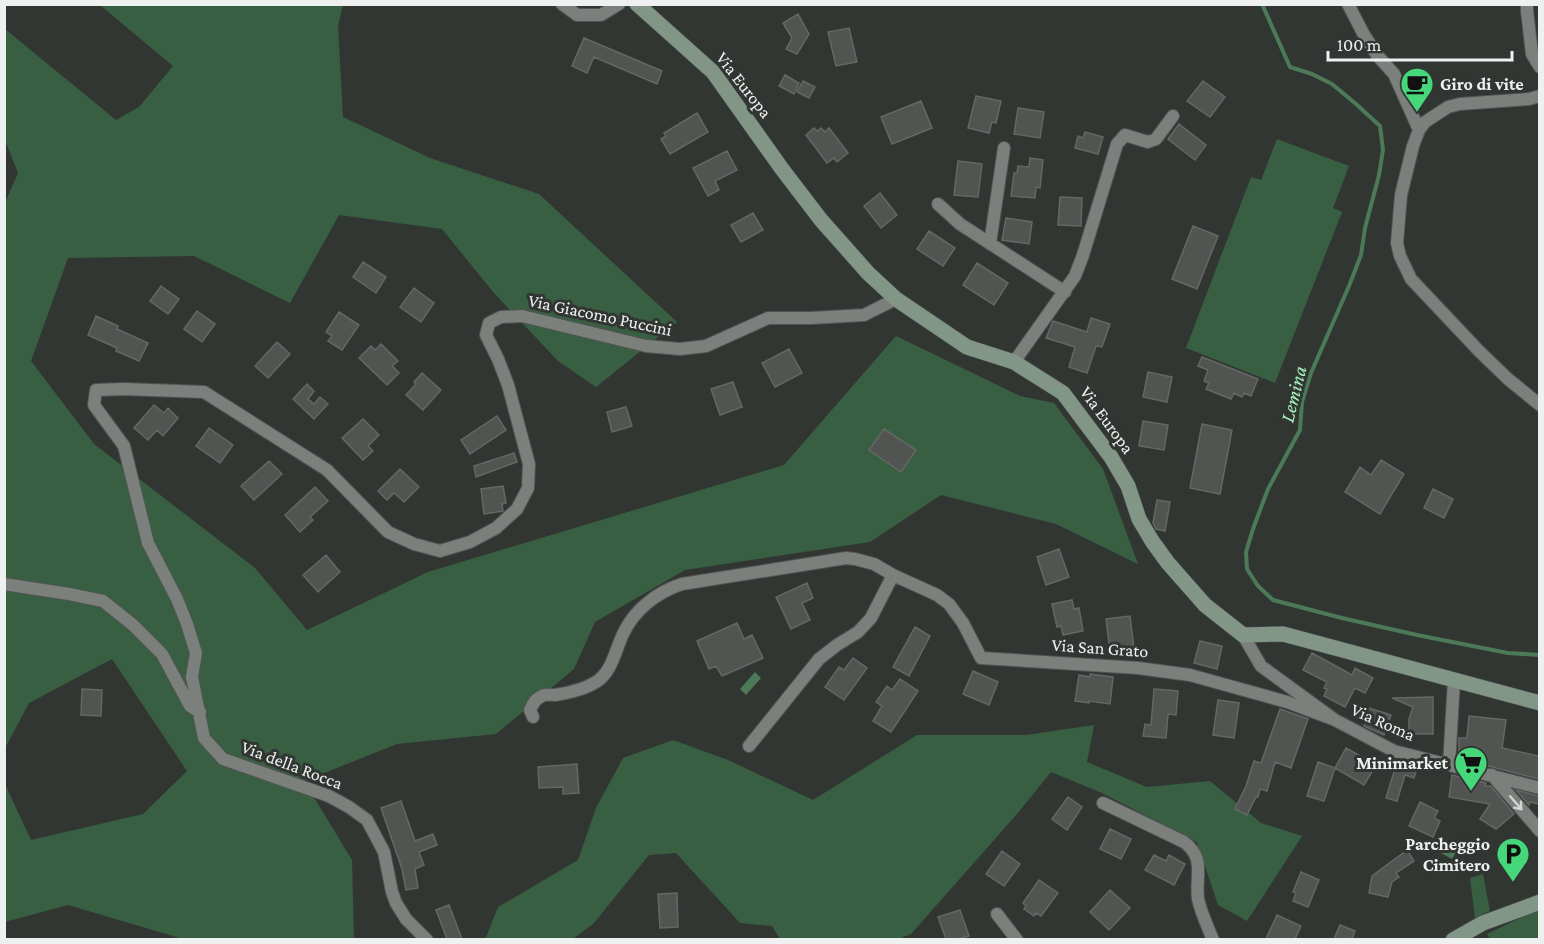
<svg xmlns="http://www.w3.org/2000/svg" width="1544" height="944" font-family="'Crimson Pro',serif">
  <style>
    .green { fill: #395f43 }
    .water { fill: #4c7a58 }
    .lines { fill: none; stroke-linecap: round; stroke-linejoin: round }
    .stream { stroke: #4c7a58; stroke-width: 4 }
    .building { fill: #515451; stroke: #646865; stroke-width: 1.5 }
    .street-casing { stroke: #515452; stroke-width: 14 }
    .secondary-casing { stroke: #515452; stroke-width: 16 }
    .street { stroke: #7c807d; stroke-width: 12 }
    .secondary { stroke: #819686; stroke-width: 15 }
    .oneway { stroke: #d2d5d2 }
    .labels { text-anchor: middle; dominant-baseline: central; stroke-width: 6; stroke-linejoin: round; paint-order: stroke }
    .poi-label { font-size: 18px; font-weight: bold; fill: #eef1ef; stroke: #323633; text-anchor: end }
    .street-label { font-size: 18px; fill: #eef1ef; stroke: #323633 }
    .water-label { font-size: 20px; font-style: italic; fill: #a8f1ba; stroke: #323633 }
  </style>
  <rect width="100%" height="100%" fill="#323633"/>
  <path class="green" d="M100,5H343L338,26L343,117L430,158L539,194L677,322L596,387L558,361L494,293L442,229L339,215L290,303L194,256L68,258L31,361L94,444L255,568L307,630L428,572L784,465L896,336L1020,396L1054,403L1103,469L1138,564L1056,524L941,495L870,542L685,570L595,622L574,669L496,734L397,744L304,781L352,860L354,939H183L68,905L5,922L4,782L31,840L143,814L187,771L112,659L29,703L5,748L4,205L18,173L5,140V29L116,120L139,107L173,66Z
    M1277,139L1349,166L1333,208L1342,212L1275,383L1186,348L1251,177L1261,180Z
    M1094,725L1087,762L1147,787L1210,781L1261,823L1302,836L1247,921L1218,905L1197,842L1102,793L1051,772L1017,814L911,934L898,939H780L772,926L740,923L676,853L649,855L594,923L573,939L485,940L498,907L578,860L596,808L623,758L673,740L728,760L813,800L917,735H1026Z
    M1483,874L1490,911L1475,918L1470,878Z
    M1539,909V939H1490L1487,934Z"/>
  <path class="water" d="M755,672L761,678L746,695L740,689Z
    M1439,842L1456,852L1452,859L1434,849Z"/>
  <g class="lines">
    <path class="stream" d="M1262,4L1290,67L1312,74L1332,84L1356,104L1380,126L1383,150L1379,175L1365,228L1361,255L1349,286L1311,373L1302,402L1300,430L1268,489L1253,529L1246,552L1247,569L1258,586L1273,600L1342,618L1417,635L1508,653L1540,655"/>
  </g>
  <path class="building" d="M798,14L809,34L797,54L786,49L792,38L783,23Z
    M849,28L857,62L836,66L828,32Z
    M584,38L662,71L657,84L594,57L587,73L572,66Z
    M785,75L799,83L794,94L779,86Z
    M803,81L815,87L809,98L797,92Z
    M1203,81L1225,97L1210,117L1187,101Z
    M976,96L1001,101L996,123L992,122L989,133L968,128Z
    M921,101L932,128L892,144L881,117Z
    M1018,108L1044,112L1040,138L1014,134Z
    M697,113L708,132L670,154L661,139L666,136L664,133Z
    M1179,124L1206,145L1195,160L1168,139Z
    M814,128L817,131L821,128L825,132L829,128L848,153L837,162L834,158L827,163L806,135Z
    M1085,132L1103,137L1098,154L1075,148L1078,136L1083,138Z
    M727,151L737,170L715,181L719,190L708,196L693,168Z
    M1030,158L1043,160L1040,188L1036,187L1035,198L1011,196L1014,173H1017L1018,166L1029,167Z
    M958,161L982,164L978,197L954,195Z
    M880,193L897,215L881,228L864,206Z
    M1060,197L1082,198L1081,226L1058,225Z
    M753,213L763,230L741,242L731,225Z
    M1006,218L1032,222L1029,244L1002,240Z
    M1193,226L1218,236L1197,289L1172,279Z
    M929,231L955,248L943,266L917,249Z
    M363,262L386,277L376,293L353,277Z
    M977,263L1008,283L994,305L963,285Z
    M161,286L179,299L168,314L150,301Z
    M414,288L434,303L421,322L400,307Z
    M197,311L215,324L202,342L184,329Z
    M339,312L359,325L342,350L328,341L332,336L326,332Z
    M96,316L118,326L117,329L148,343L139,361L116,351L117,348L88,335Z
    M1091,318L1110,324L1102,347L1096,346L1087,373L1069,367L1075,347L1046,338L1053,321L1087,332Z
    M277,342L290,354L268,378L255,366Z
    M381,344L398,361L392,366L399,373L387,385L359,358L371,346L375,350Z
    M789,349L802,373L775,387L762,363Z
    M1202,357L1258,379L1251,396L1244,393L1242,397L1234,393L1231,399L1206,389L1209,383L1204,381L1208,370L1198,366Z
    M1148,372L1172,377L1167,402L1143,397Z
    M422,373L441,390L423,410L406,395L416,384L414,382Z
    M733,382L742,407L720,415L711,389Z
    M307,384L314,391L308,399L314,404L320,397L328,404L314,419L293,399Z
    M154,405L164,413L168,408L178,418L163,436L157,430L148,440L134,428Z
    M626,407L632,426L612,432L607,412Z
    M497,416L506,430L470,454L461,440Z
    M363,419L379,435L368,446L373,451L363,460L342,438Z
    M1143,421L1168,425L1164,450L1139,446Z
    M1202,424L1232,430L1220,494L1190,488Z
    M209,428L233,445L220,463L196,446Z
    M884,429L916,450L901,472L869,450Z
    M514,453L517,462L476,477L474,466Z
    M1381,460L1404,474L1380,514L1345,492L1360,467L1371,475Z
    M269,461L282,474L254,500L241,486Z
    M400,469L419,487L404,502L394,493L387,500L378,491Z
    M503,486L506,503L502,504L503,511L484,514L481,489Z
    M315,487L328,501L310,517L313,520L300,532L285,515Z
    M1433,489L1453,499L1444,518L1424,508Z
    M1157,500L1170,502L1165,531L1156,529L1153,523Z
    M1059,549L1069,577L1046,585L1037,557Z
    M326,555L340,572L318,592L303,575Z
    M807,583L813,598L802,603L810,620L791,629L776,597Z
    M1072,600L1074,609L1079,608L1083,631L1063,635L1061,626L1057,627L1052,604Z
    M1130,616L1134,649L1110,652L1106,619Z
    M737,623L744,639L752,635L763,658L722,676L716,666L709,669L697,641Z
    M915,627L930,636L909,676L893,667Z
    M1200,641L1222,646L1217,669L1194,663Z
    M1312,653L1352,675L1355,668L1373,678L1365,693L1355,688L1345,707L1324,696L1327,689L1324,688L1327,682L1303,670Z
    M853,658L867,668L844,700L825,687L839,667L844,670Z
    M973,671L998,682L989,705L963,694Z
    M1090,674L1113,677L1110,704L1089,701V703L1075,701L1079,675L1090,677Z
    M900,679L918,691L891,732L873,721L882,706L876,702L887,686L892,690Z
    M82,689L102,690L101,716L81,715Z
    M1154,689L1178,691L1176,715L1168,714L1166,738L1143,736L1145,724L1151,725Z
    M1433,697V734H1409V719L1413,707L1392,698Z
    M1218,700L1239,703L1234,738L1213,735Z
    M1369,708L1391,715L1384,735L1364,726Z
    M1280,709L1308,719L1291,768L1275,762L1267,791L1260,789L1258,797H1256L1247,815L1235,809L1246,786L1254,761L1261,763Z
    M1469,716L1506,720L1502,748L1539,756V779L1461,759L1459,756V738H1467Z
    M1346,748L1376,765L1364,785L1335,768Z
    M1318,762L1335,768L1324,801L1307,796Z
    M1397,762L1417,768L1414,778L1405,775L1397,801L1386,798Z
    M577,764L579,793L563,794V787L539,788L538,767Z
    M1452,775L1486,783L1485,786H1491L1514,814L1496,829L1480,819L1490,804L1449,797Z
    M1516,790L1539,796V804L1530,802L1529,805Z
    M1068,797L1082,807L1067,830L1052,819Z
    M401,801L415,841L433,834L437,845L419,852L424,865L415,869L418,888L406,890L402,869L381,808Z
    M1420,802L1438,811L1434,818L1440,821L1433,837L1409,826Z
    M1110,829L1131,839L1121,859L1100,849Z
    M1407,850L1414,861L1396,873L1399,877L1392,882L1388,897L1369,893L1372,876Z
    M1002,851L1020,864L1004,886L986,874Z
    M1154,855L1166,861L1169,855L1185,864L1174,885L1145,870Z
    M1301,872L1319,880L1308,907L1293,901L1296,893L1293,892Z
    M1039,880L1058,893L1041,916L1036,913L1034,916L1024,909L1026,906L1023,903Z
    M1110,890L1130,908L1109,930L1090,912Z
    M677,893L678,927L660,928L658,894Z
    M449,905L462,939H447L436,910Z
    M960,910L969,936L959,939H946L938,917Z
    M1277,915L1301,926L1295,939H1266Z
    M1340,925L1355,931L1352,939H1334Z"/>
  <g class="lines">
    <g class="street-casing">
      <path id="street" d="M562,4L577,15H601L619,4
        M1348,4L1363,33L1377,55L1394,74L1419,130
        M1527,4V11L1532,54L1540,67
        M1540,96L1529,99L1460,104L1448,107L1425,122L1419,130L1413,146L1401,195L1397,243L1400,256L1411,279L1479,351L1508,379L1540,405
        M938,204L960,224L1065,292
        M990,244L1004,148
        M1014,362L1075,276L1083,255L1117,144L1125,135L1148,142L1156,139L1173,116
        M4,584L69,594L103,601L133,625L162,654L190,706L200,712
        M1243,635L1261,666L1335,720L1394,751L1540,788
        M533,717L530,710C533,704 535,699 542,696C545,694 551,695 555,695C568,693 585,689 596,682C612,672 615,651 623,634C634,610 657,592 682,584L846,558L855,559L874,564L893,575L937,595L949,604L963,623L981,658L1138,668L1190,675L1287,702L1335,720
        M749,746L819,659L837,645L858,632L871,618L893,575
        M1449,765L1454,680
        M1492,775L1540,831
        M1103,803L1184,842C1206,858 1195,877 1198,899C1201,913 1208,927 1213,940
        M997,914L1017,940
        M427,940L406,919L396,903L392,892L384,852L367,820L349,807L329,796L223,759L204,738L192,677L196,653L187,624L177,599L148,543L124,446L94,405L96,390L124,389L204,392L327,470L388,532L414,544L440,551L470,542L496,528L517,509L528,488L529,464L508,385L498,359L486,335L489,323L501,317L522,316L646,346L680,349L706,346L768,318H811L864,315L896,299"/>
    </g>
    <g class="secondary-casing">
      <path id="secondary" d="M637,4L713,72L782,169L821,220L868,273L896,299L967,347L1014,362L1063,393L1111,457L1128,486L1139,519L1152,541L1168,563L1205,605L1243,635L1283,634L1540,703
        M1453,940L1483,923L1540,902"/>
    </g>
    <use href="#street" class="street"/>
    <use href="#secondary" class="secondary"/>
  </g>
  <defs><path id="oneway-shaft" d="M-6 0H5M1.5-3L5.5 0L1.5 3" fill="none" stroke-width="1.6" stroke-linecap="round" stroke-linejoin="round" transform="scale(1.5)"/></defs>
  <use class="oneway" href="#oneway-shaft" transform="translate(1516 803) rotate(49)"/>
  <defs>
    <g id="cafe-pin" transform="scale(1.725)"><path d="M0 17L-7.5 6A9.5 9.5 0 1 1 7.5 6Z" fill="#45d77a" stroke="#323633"/><path d="M-5.5-4.5H6V0H3Q3 3.5 0 3.5H-2.5Q-5.5 3.5-5.5 0ZM3-3.2v2h1.7v-2ZM-6 4.5H4V6H-6Z" fill="#111"/></g>
    <g id="supermarket-pin" transform="scale(1.725)"><path d="M0 17L-7.5 6A9.5 9.5 0 1 1 7.5 6Z" fill="#45d77a" stroke="#323633"/><path d="M-6-5.5h2.5l.6 2H6L4.5 2H-2.5L-4.4-4H-6ZM-1.5 3.2a1.3 1.3 0 1 0 .1 0ZM3 3.2a1.3 1.3 0 1 0 .1 0Z" fill="#111"/></g>
    <g id="parking-pin" transform="scale(1.725)"><path d="M0 17L-7.5 6A9.5 9.5 0 1 1 7.5 6Z" fill="#45d77a" stroke="#323633"/><path d="M-3.5-5.5H1a3.5 3.5 0 0 1 0 7H-1V5.5H-3.5ZM-1-3.4V-.6H.8a1.4 1.4 0 0 0 0-2.8Z" fill="#111"/></g>
  </defs>
  <g fill-rule="evenodd">
    <use href="#cafe-pin" x="1417" y="84"/>
    <use href="#supermarket-pin" x="1471" y="763"/>
    <use href="#parking-pin" x="1513" y="854"/>
  </g>
  <g class="labels">
    <g class="poi-label">
      <text x="1440" y="84" text-anchor="start">Giro di vite</text>
      <text x="1448" y="763">Minimarket</text>
      <text x="1490" y="844">Parcheggio<tspan x="1490" dy="21">Cimitero</tspan></text>
    </g>
    <g class="street-label">
      <text transform="translate(744 85) rotate(52)">Via Europa</text>
      <text transform="translate(600 315) rotate(12)">Via Giacomo Puccini</text>
      <text transform="translate(1107 420) rotate(54)">Via Europa</text>
      <text transform="translate(1100 648) rotate(4)">Via San Grato</text>
      <text transform="translate(1383 722) rotate(24)">Via Roma</text>
      <text transform="translate(292 765) rotate(21)">Via della Rocca</text>
    </g>
    <g class="water-label">
      <text transform="translate(1293 394) rotate(-76)">Lemina</text>
    </g>
  </g>
  <rect width="1544" height="944" fill="none" stroke="#eef1ef" stroke-width="12"/>
  <path d="M1328 51v9h184v-9" fill="none" stroke="#eef1ef" stroke-width="3"/>
  <text x="1337" y="51" font-size="18" fill="#eef1ef" stroke="#323633" stroke-width="4.5" paint-order="stroke">100 m</text>
</svg>
